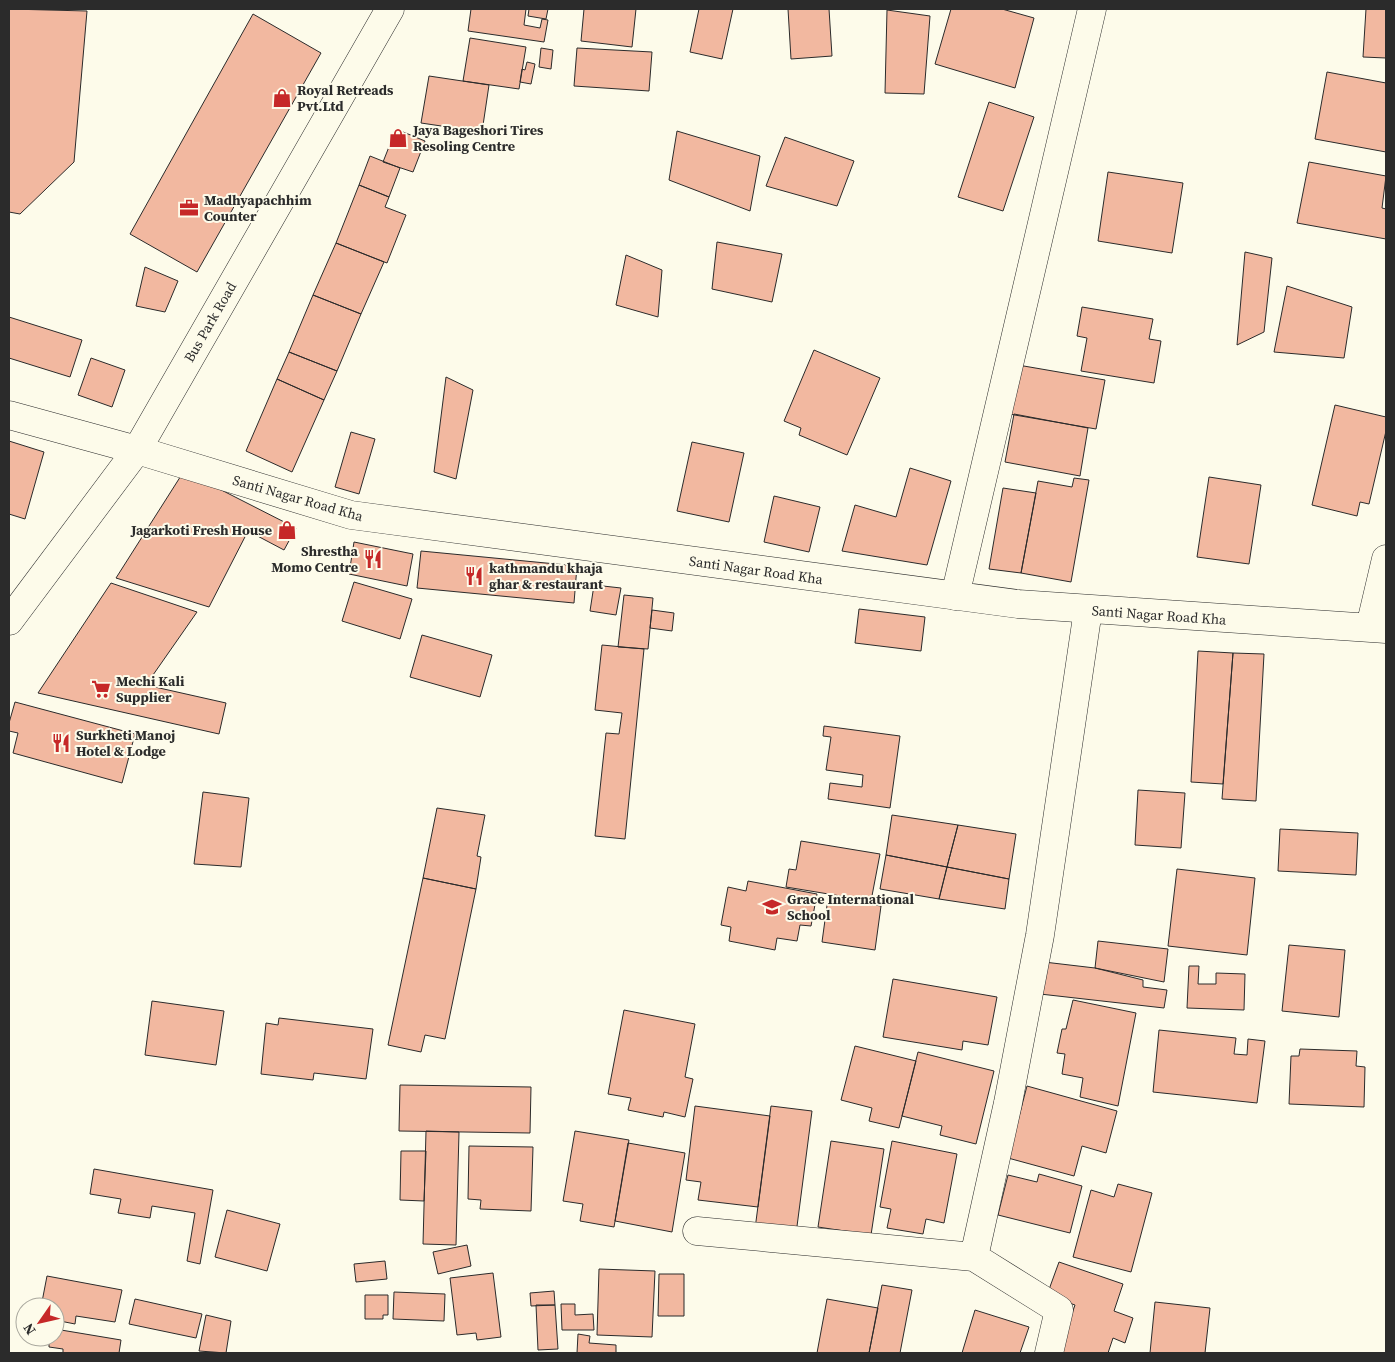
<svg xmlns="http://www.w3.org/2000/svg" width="1395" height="1362" font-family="'Source Serif 4',serif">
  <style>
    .building { fill: #f2b8a0; stroke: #2b2b2b }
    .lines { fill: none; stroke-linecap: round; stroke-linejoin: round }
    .minor-casing { stroke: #2b2b2b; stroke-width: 29 }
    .major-casing { stroke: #2b2b2b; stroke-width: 29 }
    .minor { stroke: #fdfbea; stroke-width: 28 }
    .major { stroke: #fdfbea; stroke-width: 28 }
    .labels { text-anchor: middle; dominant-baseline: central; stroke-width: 4; stroke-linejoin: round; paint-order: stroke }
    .poi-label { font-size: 14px; font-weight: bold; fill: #2b2b2b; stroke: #fdfbea; text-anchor: start }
    .street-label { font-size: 14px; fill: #2b2b2b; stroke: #fdfbea }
  </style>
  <rect width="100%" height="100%" fill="#fdfbea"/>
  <path class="building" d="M9,9L87,11L74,162L20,214L9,212Z
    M471,9H526L524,25L540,28L542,19L548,20L544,42L468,31Z
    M529,9H548L546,19L528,16Z
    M584,9H636L632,47L581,41Z
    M699,9H733L722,59L690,52Z
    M788,9H829L832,56L791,59Z
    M951,9H1002L1034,18L1015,88L935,64Z
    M1366,9H1386V58L1363,57Z
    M887,10L930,16L924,94L885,93Z
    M253,14L321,53L197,272L130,234Z
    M470,38L526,47L519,89L463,81Z
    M541,48L553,50L551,69L539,67Z
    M577,48L652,52L649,91L574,86Z
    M527,62L535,64L531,84L520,82L522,69L525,70Z
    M1327,72L1386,83V152L1315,139Z
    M429,76L489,85L482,132L421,123Z
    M989,102L1034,117L1003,211L958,197Z
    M396,129L425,141L413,172L383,162Z
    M677,131L760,156L750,211L669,180Z
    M785,137L854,161L837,206L766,186Z
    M370,156L400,168L389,197L359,185Z
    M1309,162L1386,176L1382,208L1386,209V239L1297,223Z
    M1108,172L1183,183L1172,253L1098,241Z
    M359,185L389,197L385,207L406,215L387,263L336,243Z
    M717,242L782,254L772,302L712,289Z
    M336,243L384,262L361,314L313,295Z
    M1245,252L1272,258L1264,332L1237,345Z
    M626,255L662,270L658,317L616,305Z
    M145,267L178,281L165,312L136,306Z
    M1287,286L1352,307L1344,358L1274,352Z
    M313,295L361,314L337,371L289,352Z
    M1082,307L1153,319L1149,339L1161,341L1154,383L1081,371L1087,338L1077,336Z
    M9,317L82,340L70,377L9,358Z
    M814,350L880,378L847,455L799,435L801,428L784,421Z
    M289,352L337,371L324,400L277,379Z
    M91,358L125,370L112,407L78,395Z
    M1018,365L1105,380L1096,429L1009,414Z
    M446,377L473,390L456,479L434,472Z
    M277,379L324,400L292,472L246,451Z
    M1335,405L1386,417V431L1369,504L1360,502L1357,516L1312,505Z
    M1014,414L1088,428L1080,476L1005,462Z
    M351,432L375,439L359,494L335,487Z
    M9,441L44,452L25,519L9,514Z
    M692,442L744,453L729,522L677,511Z
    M910,468L951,481L927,565L842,551L855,505L896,517Z
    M184,471L296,528L284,550L248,531L209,607L116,578Z
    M1209,477L1261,485L1249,564L1197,557Z
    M1074,478L1089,480L1071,582L1021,573L1038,481L1072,487Z
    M1003,488L1036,493L1021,573L989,569Z
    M774,496L820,507L809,552L764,542Z
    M354,542L413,554L407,586L349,574Z
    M421,551L577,566L574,603L417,588Z
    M354,582L412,599L400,639L342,621Z
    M111,583L197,612L146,685L226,703L219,734L38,693Z
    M594,585L621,588L616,615L590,611Z
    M624,595L653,598L648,649L618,647Z
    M859,609L925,617L921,651L855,643Z
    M652,610L674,613L672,631L650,628Z
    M422,635L492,655L480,697L410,677Z
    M602,645L644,649L625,839L595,836L606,733L619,734L622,713L595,710Z
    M1198,651L1233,653L1223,784L1191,782Z
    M1233,653L1264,654L1256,801L1222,799Z
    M15,702L135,734L122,783L13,753L18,733L9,731V723Z
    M824,726L900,736L890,808L828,799L830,783L862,787L863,775L826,770L831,737L823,736Z
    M1138,790L1185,793L1181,848L1135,845Z
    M203,792L249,798L241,867L194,864Z
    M437,808L485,815L477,856L481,857L476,889L423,878Z
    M892,815L958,825L947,867L886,855Z
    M958,825L1016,834L1009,879L947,867Z
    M1280,829L1358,833L1356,875L1278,871Z
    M801,841L880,854L871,901L786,887L789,869L796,870Z
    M886,855L947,867L939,899L880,889Z
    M947,867L1009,879L1005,909L939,899Z
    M1177,869L1255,878L1247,955L1168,946Z
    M423,878L476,889L445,1039L425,1035L421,1052L388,1045Z
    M748,881L817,894L811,926L800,925L797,941L777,938L775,950L729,941L731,927L721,925L728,887L746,891Z
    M828,898L881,906L875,950L822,942Z
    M1098,941L1168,949L1164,982L1095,968Z
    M1289,945L1345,950L1339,1017L1282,1011Z
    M1044,962L1095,968L1143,980V987L1167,990L1164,1008L1040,994Z
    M1189,966H1199L1198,984H1216V973L1245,974L1244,1010L1187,1008Z
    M893,979L997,997L988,1045L963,1041L962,1050L883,1037Z
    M1073,1000L1136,1013L1118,1106L1080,1097L1083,1078L1062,1074L1065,1054L1057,1053L1062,1029H1066Z
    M152,1001L224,1011L216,1065L145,1055Z
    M624,1010L695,1024L685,1077L693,1079L685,1117L664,1112L663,1117L628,1110L631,1098L608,1094Z
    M279,1018L373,1029L366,1079L314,1073L313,1080L261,1074L266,1023L278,1025Z
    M1159,1030L1236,1038L1234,1054L1247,1055L1248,1039L1265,1041L1257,1103L1153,1092Z
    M855,1046L916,1061L899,1128L869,1121L872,1108L841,1100Z
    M1300,1049L1357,1051L1356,1066L1365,1067L1364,1107L1289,1104L1291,1056H1299Z
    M918,1052L994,1071L976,1144L940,1135L942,1126L902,1116Z
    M400,1085L531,1087L530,1133L399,1131Z
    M1027,1086L1117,1111L1106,1153L1082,1146L1074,1176L1008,1158Z
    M695,1106L770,1116L758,1207L698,1200L701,1182L686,1180Z
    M771,1106L812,1111L796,1234L755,1229Z
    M426,1131L459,1132L456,1245L423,1244Z
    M575,1131L629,1140L614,1227L580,1221L583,1204L563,1201Z
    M831,1141L884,1149L871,1235L818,1227Z
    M892,1141L957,1154L944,1223L926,1219L923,1234L887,1228L891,1209L880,1207Z
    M628,1143L685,1153L672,1232L615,1221Z
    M469,1146L533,1147L531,1211L480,1209L481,1200L468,1199Z
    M401,1151H426L424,1201L400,1200Z
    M94,1169L213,1190L200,1264L187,1261L195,1213L152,1206L150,1218L118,1213L121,1199L90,1194Z
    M1039,1174L1082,1186L1070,1233L998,1215L1008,1175L1037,1182Z
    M1118,1184L1152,1193L1131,1272L1073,1257L1091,1190L1114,1197Z
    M227,1210L280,1224L267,1271L215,1257Z
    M467,1245L471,1266L438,1274L433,1252Z
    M385,1261L387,1279L356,1282L354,1264Z
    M1059,1262L1123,1284L1114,1311L1133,1318L1125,1343L1113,1338L1108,1353H1058L1075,1305L1047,1295Z
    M599,1269L655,1271L652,1337L597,1335Z
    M493,1273L501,1337L477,1340L476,1333L457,1335L450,1278Z
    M659,1274H684V1316H658Z
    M47,1276L122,1290L115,1322L76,1316L75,1324L55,1320V1307H41Z
    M882,1285L912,1290L900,1353H869Z
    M554,1291L555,1305L531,1306L530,1293Z
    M394,1292L445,1294L444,1321L393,1319Z
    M365,1295H388V1315H383V1319H365Z
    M135,1299L202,1314L196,1338L129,1324Z
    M827,1299L878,1308L869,1353H817Z
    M1155,1302L1210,1308L1205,1353H1150Z
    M561,1304H575V1315L593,1314L594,1330H562Z
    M536,1305H555L558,1349L538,1350Z
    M975,1310L1029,1327L1020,1353H962Z
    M206,1315L231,1321L226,1353L199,1351Z
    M55,1329L121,1340L119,1353H63V1349L49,1347V1341L36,1339V1337H55Z
    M578,1334L590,1336L589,1343L616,1345V1353H577Z"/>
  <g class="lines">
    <g class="minor-casing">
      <path id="minor" d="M9,415L137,450L351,515L1018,604L1386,629
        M955,596L1092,9
        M1370,627L1386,559
        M697,1231L974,1257L1008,1103L1040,935L1088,610
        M974,1257L1059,1310L1049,1353"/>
    </g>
    <g class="major-casing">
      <path id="major" d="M9,621L137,450L390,9"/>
    </g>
    <use href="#minor" class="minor"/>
    <use href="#major" class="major"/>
  </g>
  <defs>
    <g id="shop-bare" transform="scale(1.5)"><path d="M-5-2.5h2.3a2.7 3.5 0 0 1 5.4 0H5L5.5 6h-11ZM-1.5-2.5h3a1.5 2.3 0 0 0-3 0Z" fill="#c62828" stroke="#fdfbea" stroke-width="2.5" paint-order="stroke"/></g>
    <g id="office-bare" transform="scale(1.5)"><path d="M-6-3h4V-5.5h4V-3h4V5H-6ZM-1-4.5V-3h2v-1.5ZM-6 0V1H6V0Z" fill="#c62828" stroke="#fdfbea" stroke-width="2.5" paint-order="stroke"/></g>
    <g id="restaurant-bare" transform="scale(1.5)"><path d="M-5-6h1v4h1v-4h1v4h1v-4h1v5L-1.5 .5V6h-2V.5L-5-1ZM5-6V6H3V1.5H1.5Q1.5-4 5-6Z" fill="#c62828" stroke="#fdfbea" stroke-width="2.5" paint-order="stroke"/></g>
    <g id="supermarket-bare" transform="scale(1.5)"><path d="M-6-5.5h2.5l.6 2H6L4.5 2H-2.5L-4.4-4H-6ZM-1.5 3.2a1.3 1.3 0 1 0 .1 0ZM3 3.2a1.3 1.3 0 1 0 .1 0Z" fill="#c62828" stroke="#fdfbea" stroke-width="2.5" paint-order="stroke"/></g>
    <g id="school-bare" transform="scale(1.5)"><path d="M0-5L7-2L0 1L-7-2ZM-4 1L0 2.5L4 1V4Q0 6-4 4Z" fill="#c62828" stroke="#fdfbea" stroke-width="2.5" paint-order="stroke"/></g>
  </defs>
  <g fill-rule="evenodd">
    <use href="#shop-bare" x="282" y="98"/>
    <use href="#shop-bare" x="398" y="138"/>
    <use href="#office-bare" x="189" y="208"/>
    <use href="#shop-bare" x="287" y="530"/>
    <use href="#restaurant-bare" x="373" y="559"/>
    <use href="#restaurant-bare" x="474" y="576"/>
    <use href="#supermarket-bare" x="101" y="689"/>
    <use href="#restaurant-bare" x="61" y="743"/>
    <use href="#school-bare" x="772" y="907"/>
  </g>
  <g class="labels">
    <g class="poi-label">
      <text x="297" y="90">Royal Retreads<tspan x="297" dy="16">Pvt.Ltd</tspan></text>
      <text x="413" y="130">Jaya Bageshori Tires<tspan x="413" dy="16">Resoling Centre</tspan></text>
      <text x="204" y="200">Madhyapachhim<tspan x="204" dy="16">Counter</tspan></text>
      <text x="272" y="530" text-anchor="end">Jagarkoti Fresh House</text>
      <text x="358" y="551" text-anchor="end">Shrestha<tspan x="358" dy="16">Momo Centre</tspan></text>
      <text x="489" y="568">kathmandu khaja<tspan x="489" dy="16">ghar &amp; restaurant</tspan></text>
      <text x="116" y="681">Mechi Kali<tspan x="116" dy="16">Supplier</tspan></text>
      <text x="76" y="735">Surkheti Manoj<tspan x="76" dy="16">Hotel &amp; Lodge</tspan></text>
      <text x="787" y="899">Grace International<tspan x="787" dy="16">School</tspan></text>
    </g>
    <g class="street-label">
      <text transform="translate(210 322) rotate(-60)">Bus Park Road</text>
      <text transform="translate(298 498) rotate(16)">Santi Nagar Road Kha</text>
      <text transform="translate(756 570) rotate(8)">Santi Nagar Road Kha</text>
      <text transform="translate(1159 615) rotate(4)">Santi Nagar Road Kha</text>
    </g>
  </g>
  <rect width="1395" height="1362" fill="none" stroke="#2b2b2b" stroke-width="20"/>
  <g transform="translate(40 1322) rotate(236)"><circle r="24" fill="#fdfbea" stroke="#a9a89e"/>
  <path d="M0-4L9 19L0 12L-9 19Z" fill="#c62828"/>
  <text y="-8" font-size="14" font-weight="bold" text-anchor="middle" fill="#2b2b2b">N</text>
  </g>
</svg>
